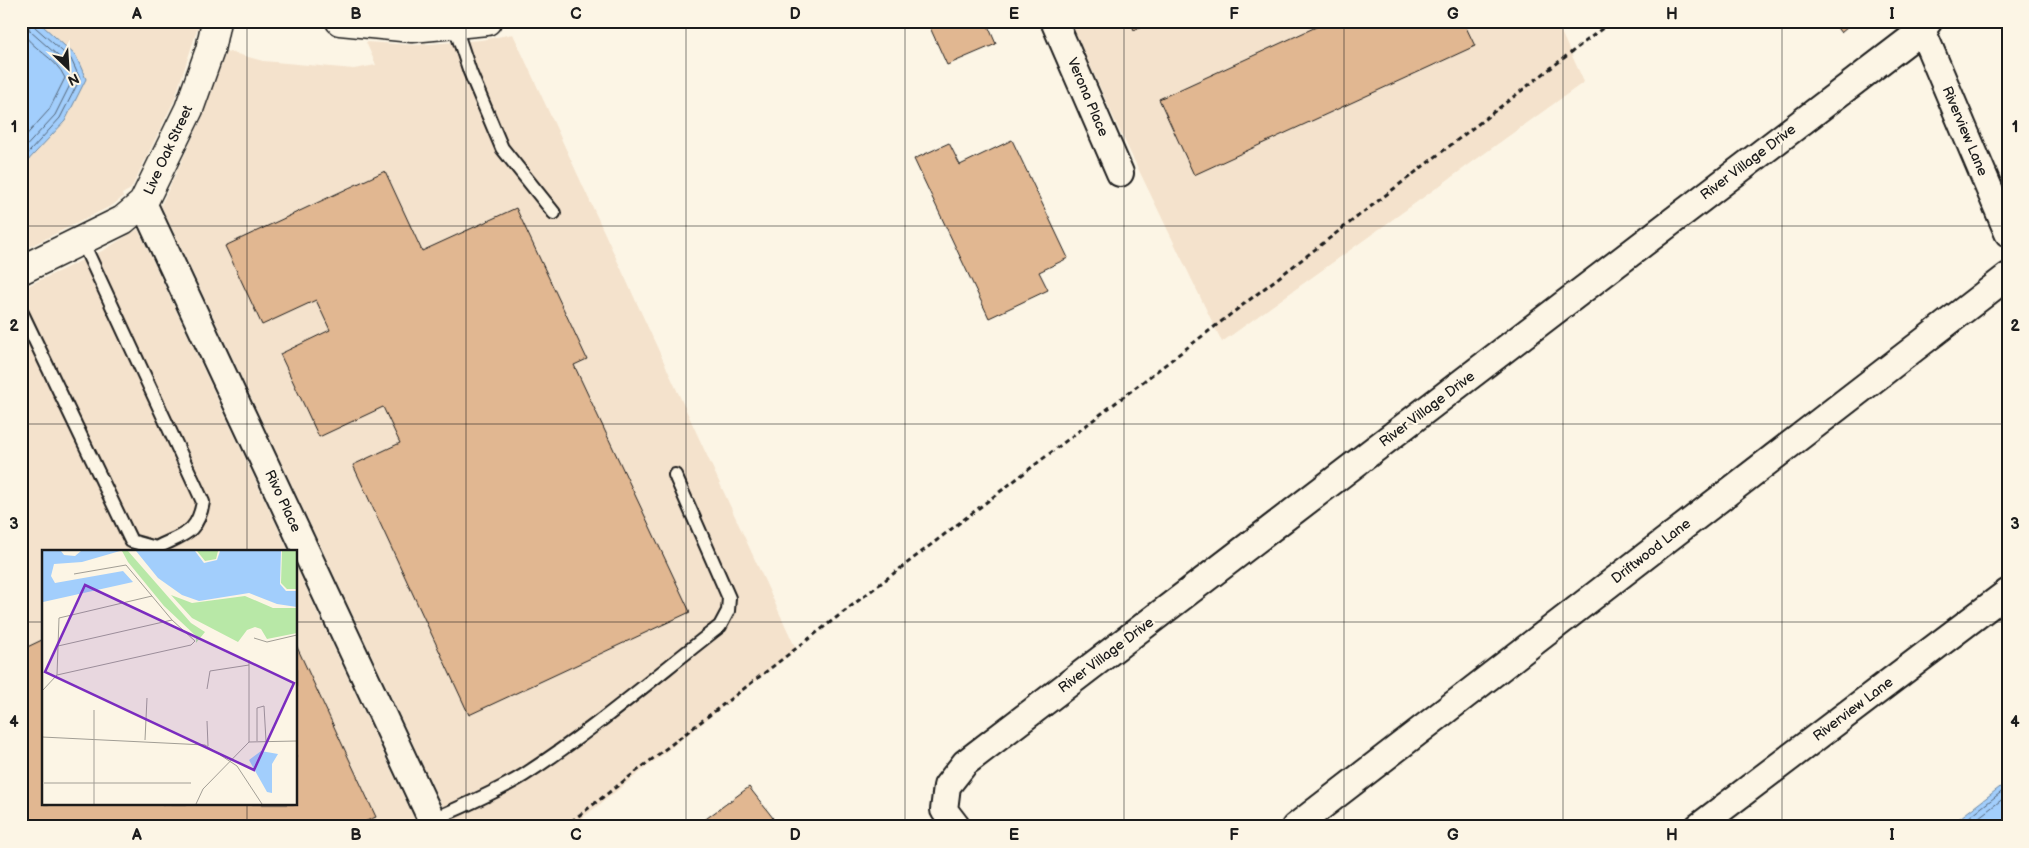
<svg xmlns="http://www.w3.org/2000/svg" width="2029" height="848" font-family="'Balsamiq Sans',sans-serif">
  <style>
    .built { fill: #f4e2cc }
    .water { fill: #a2cefc; stroke: #6c87a2 }
    .lines { fill: none; stroke-linecap: round; stroke-linejoin: round }
    .shore { stroke: #526376; stroke-width: 1 }
    .building { fill: #e1b791; stroke: #1c1c1c }
    .lane-casing { stroke: #1c1c1c; stroke-width: 16 }
    .street-casing { stroke: #1c1c1c; stroke-width: 30 }
    .secondary-casing { stroke: #1c1c1c; stroke-width: 31 }
    .path { stroke: #1c1c1c; stroke-width: 3; stroke-dasharray: 5 4; stroke-linecap: butt }
    .lane { stroke: #fcf5e5; stroke-width: 12 }
    .street { stroke: #fcf5e5; stroke-width: 26 }
    .secondary { stroke: #fcf5e5; stroke-width: 28 }
    .grid { fill: none; stroke: #1c1c1c; stroke-width: 1; stroke-opacity: 0.55 }
    .labels { text-anchor: middle; dominant-baseline: central; stroke-width: 4.5; stroke-linejoin: round; paint-order: stroke }
    .street-label { font-size: 14px; fill: #1c1c1c; stroke: #fcf5e5 }
    .inset-road { fill: none; stroke: #a29e95; stroke-width: 1 }
    .view { fill: #7b2cbf; fill-opacity: 0.15; stroke: #7b2cbf; stroke-width: 2.5 }
    .inset-edge { fill: none; stroke: #1c1c1c; stroke-width: 2.5 }
    .neatline { fill: none; stroke: #1c1c1c; stroke-width: 2 }
    .grid-label { font-size: 16px; text-anchor: middle; font-weight: bold; fill: #1c1c1c }
  </style>
  <rect width="100%" height="100%" fill="#fcf5e5"/>
  <filter id="ink" filterUnits="userSpaceOnUse"><feTurbulence type="fractalNoise" baseFrequency=".02" numOctaves="2"/><feDisplacementMap in="SourceGraphic" scale="10" xChannelSelector="R" yChannelSelector="G"/><feConvolveMatrix kernelMatrix="1 2 1 2 8 2 1 2 1" color-interpolation-filters="sRGB"/></filter>
  <g filter="url(#ink)">
    <path class="built" d="M35,21H200L174,101L131,189L122,194L123,197L113,205L21,251V168L65,121L43,26Z
      M1070,21H1556L1584,82L1222,342L1116,123Z
      M513,34L796,649L571,827H452L161,205L203,116L226,51L263,61L354,69L376,65L366,42L415,45L481,40Z
      M138,229L289,552H44V804H296V567L418,827H21V289L104,250Z"/>
    <path class="water" d="M21,21H35L43,26L76,56L86,79L65,121L21,168Z
      M2008,781V827H1948Z"/>
    <g class="lines">
      <path class="shore" d="M21,30C31,49 56,57 65,78L49,110L21,141
        M21,152L55,115L73,79L66,63L30,31L27,21
        M21,161L60,118L80,79L71,59L35,27L34,21
        M1956,827L2008,787
        M1966,827L2008,795"/>
    </g>
    <path class="building" d="M927,21H986L996,44L947,65Z
      M1130,21H1153L1134,30Z
      M1329,21H1463L1475,46L1194,175L1159,99Z
      M1832,21H1855L1841,33Z
      M1012,140L1068,258L1039,272L1048,290L989,318L914,159L949,143L960,165Z
      M385,171L422,251L516,208L587,359L574,365L690,612L469,715L353,465L400,443L383,407L319,437L280,354L330,330L316,300L262,325L225,246Z
      M44,639V804H296V645L376,817L364,822L366,827H21V650Z
      M749,787L773,818L762,827H701L699,824Z"/>
    <g class="lines">
      <g class="lane-casing">
        <path id="lane" d="M454,24L470,72L502,148L554,213
          M21,311L131,541L156,548C183,534 197,535 203,502L82,241
          M432,820C463,806 495,793 524,775C591,732 657,675 720,626L728,611L729,598L675,475"/>
      </g>
      <g class="street-casing">
        <path id="street" d="M1054,21L1120,173
          M1922,30L2008,233
          M143,203L435,827
          M957,827L944,810L947,786L965,763L1922,30L1929,21
          M1295,827L2008,276
          M1698,827L2008,592"/>
      </g>
      <g class="secondary-casing">
        <path id="secondary" d="M340,21L412,28L487,21
          M21,270L123,220L143,203L189,109L210,50L216,21"/>
      </g>
      <path class="path" d="M564,827L1612,21"/>
      <use href="#lane" class="lane"/>
      <use href="#street" class="street"/>
      <use href="#secondary" class="secondary"/>
    </g>
  </g>
  <path class="grid" d="M247,21V552M466,21V827M686,21V827M905,21V827M1124,21V827M1344,21V827M1563,21V827M1782,21V827M21,226H2008M21,424H2008M21,622H44M296,622H2008M247,804V827"/>
  <g class="labels">
    <g class="street-label">
      <text transform="translate(1088 97) rotate(67)">Verona Place</text>
      <text transform="translate(1965 131) rotate(67)">Riverview Lane</text>
      <text transform="translate(168 150) rotate(-65)">Live Oak Street</text>
      <text transform="translate(1748 162) rotate(-37)">River Village Drive</text>
      <text transform="translate(1427 409) rotate(-37)">River Village Drive</text>
      <text transform="translate(283 501) rotate(65)">Rivo Place</text>
      <text transform="translate(1651 551) rotate(-38)">Driftwood Lane</text>
      <text transform="translate(1106 655) rotate(-37)">River Village Drive</text>
      <text transform="translate(1853 709) rotate(-37)">Riverview Lane</text>
    </g>
  </g>
  <g transform="translate(42 550)">
    <rect width="255" height="255" fill="#fcf5e5"/>
    <path d="M80,1H86L149,73L163,82L154,93V86L122,56L86,12ZM155,1H176L174,9L163,11ZM240,1H255V39H245L239,33ZM129,45L150,53L203,46L231,58H255V83L225,89L219,79L213,77L205,80L196,92L150,68Z" fill="#b8e8a7"/>
    <path d="M0,1H19L22,5L33,6L39,1H78L40,12L12,14L9,26L13,33L81,21L91,32L1,52L0,73ZM94,1H153L162,13L175,10L178,1H239L238,34L244,41H255V57L235,54L207,43L157,51L140,45L116,28ZM219,201L236,204L230,214V243L225,242L207,210Z" fill="#a2cefc"/>
    <path class="inset-road" d="M212,88L225,92L255,85M16,96L130,70M207,110V192M15,125L17,68L110,46M165,139L168,121L207,115M0,141L15,125L149,95L153,91L130,70L84,15L32,24M165,171L166,196M0,187L163,195L195,216L220,254M103,190L105,148M215,191V158L222,156L224,191M2,233H149M52,254V160M154,254L161,239L207,192L255,191"/>
    <path class="view" d="M43,35L252,133L212,220L3,122Z"/>
    <rect width="255" height="255" class="inset-edge"/>
  </g>
  <rect width="2029" height="848" fill="none" stroke="#fcf5e5" stroke-width="55"/>
  <g transform="translate(68 68) rotate(155)" stroke="#fcf5e5" stroke-width="4" paint-order="stroke">
  <path d="M0-4L9 19L0 12L-9 19Z" fill="#1c1c1c"/>
  <text y="-8" font-size="14" font-weight="bold" text-anchor="middle" fill="#1c1c1c">N</text>
  </g>
  <rect x="28" y="28" width="1974" height="792" class="neatline"/>
  <g class="grid-label">
    <text x="137" y="19">A</text>
    <text x="356" y="19">B</text>
    <text x="576" y="19">C</text>
    <text x="795" y="19">D</text>
    <text x="1014" y="19">E</text>
    <text x="1234" y="19">F</text>
    <text x="1453" y="19">G</text>
    <text x="1672" y="19">H</text>
    <text x="1892" y="19">I</text>
    <text x="14" y="132">1</text>
    <text x="2015" y="132">1</text>
    <text x="14" y="331">2</text>
    <text x="2015" y="331">2</text>
    <text x="14" y="529">3</text>
    <text x="2015" y="529">3</text>
    <text x="14" y="727">4</text>
    <text x="2015" y="727">4</text>
    <text x="137" y="840">A</text>
    <text x="356" y="840">B</text>
    <text x="576" y="840">C</text>
    <text x="795" y="840">D</text>
    <text x="1014" y="840">E</text>
    <text x="1234" y="840">F</text>
    <text x="1453" y="840">G</text>
    <text x="1672" y="840">H</text>
    <text x="1892" y="840">I</text>
  </g>
</svg>
